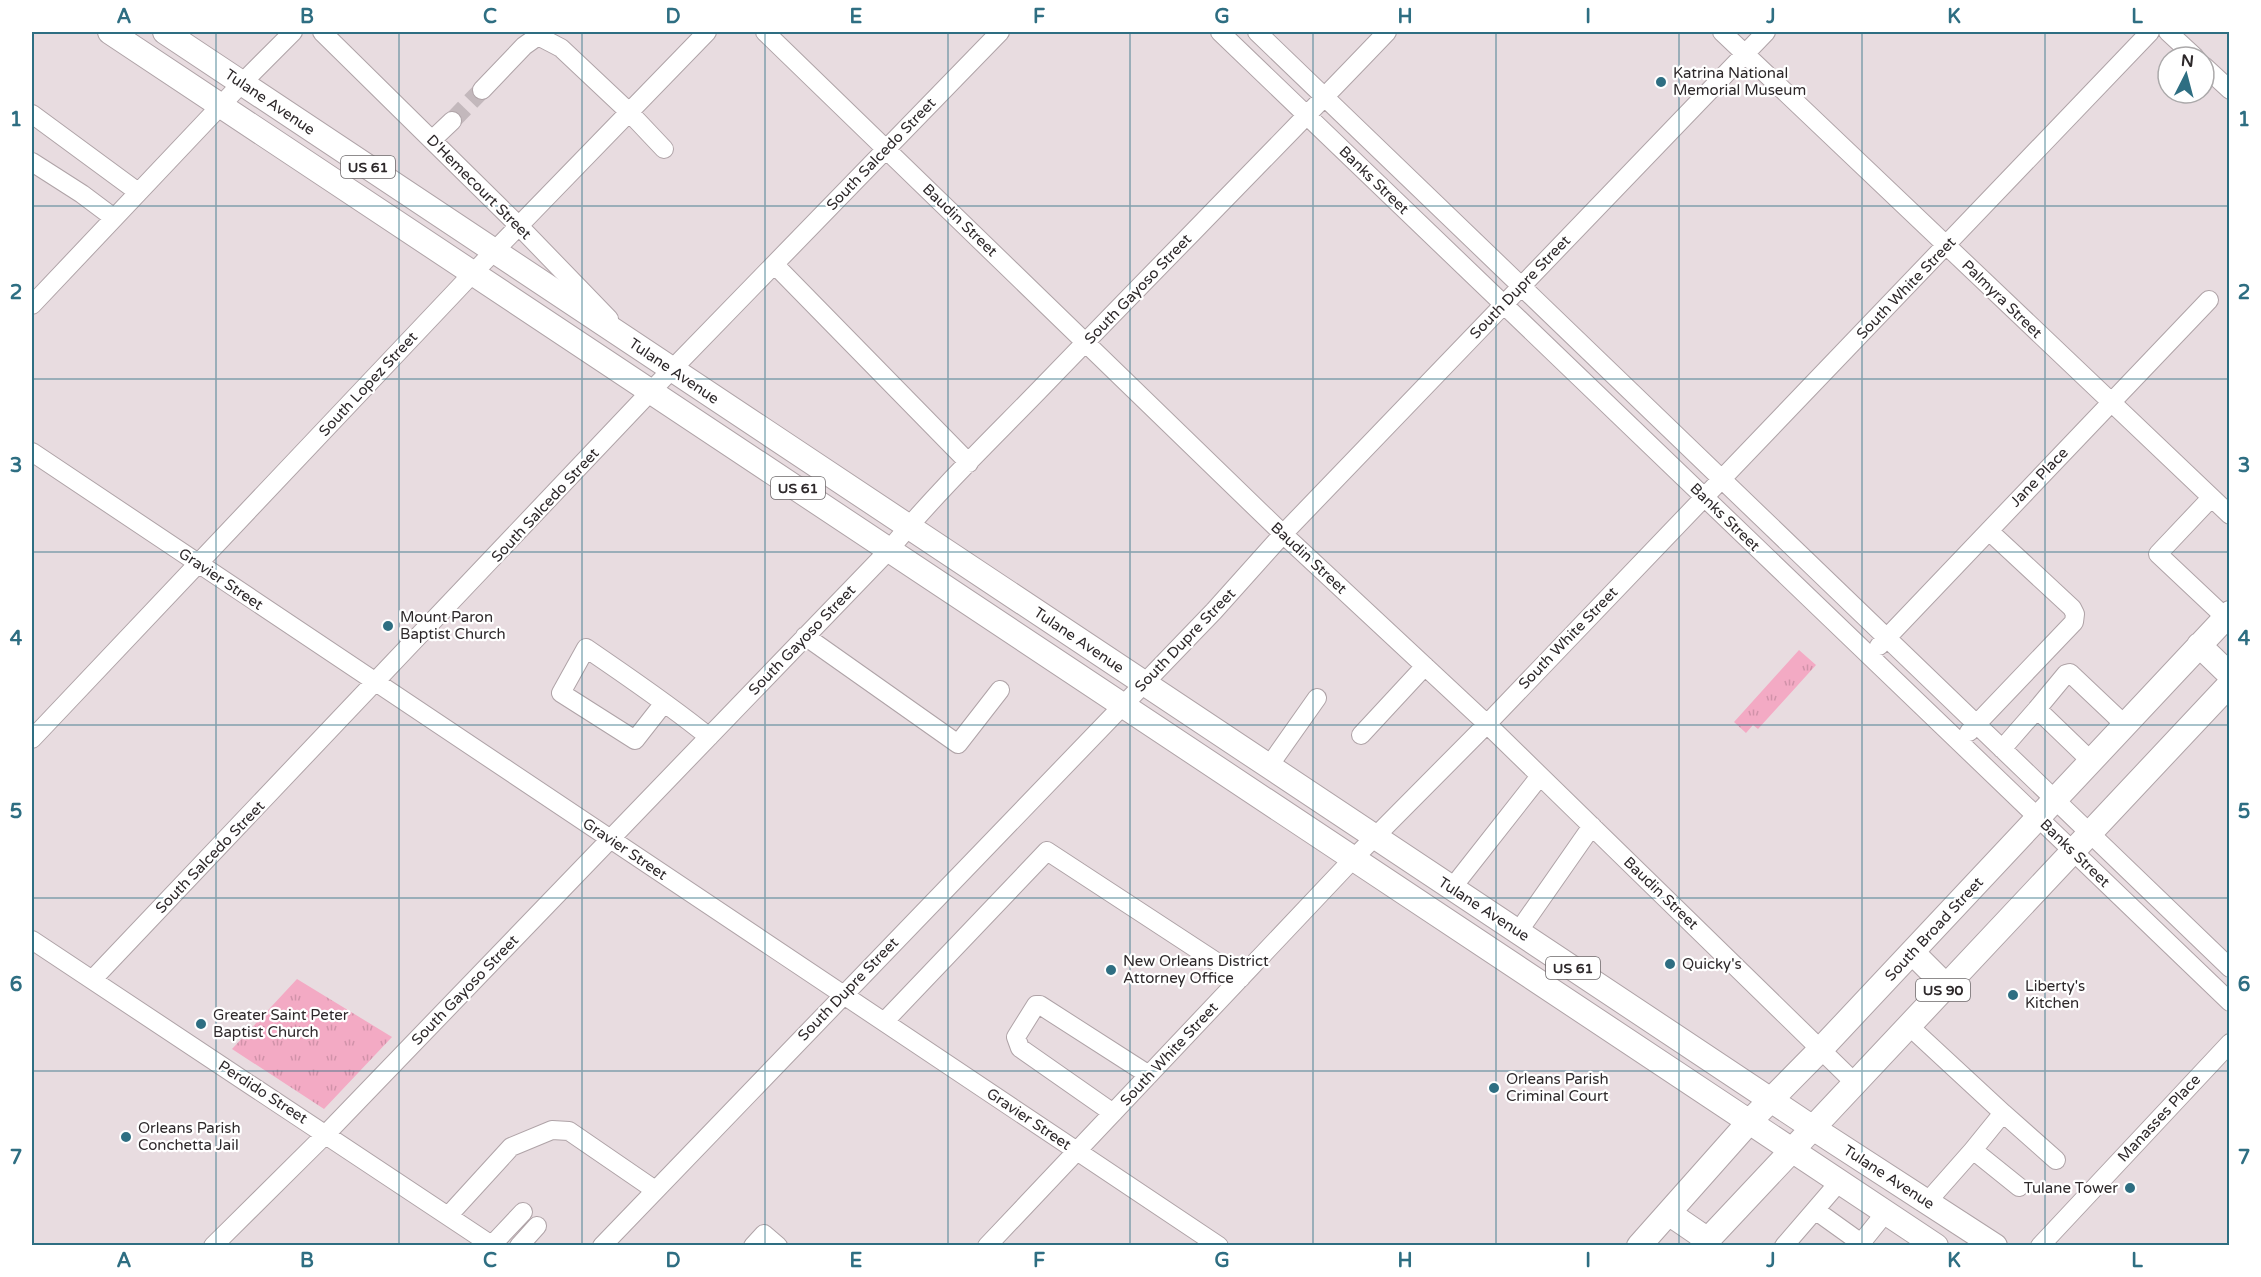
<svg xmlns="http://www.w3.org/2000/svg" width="2261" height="1277" font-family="'Varela Round',sans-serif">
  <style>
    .park { fill: url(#park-tufts) }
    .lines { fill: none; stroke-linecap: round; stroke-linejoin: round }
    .minor-tunnel { stroke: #c3b8bc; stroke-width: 18; stroke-dasharray: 18 9; stroke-linecap: butt }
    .minor-casing { stroke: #afa3a7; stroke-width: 20 }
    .major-casing { stroke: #afa3a7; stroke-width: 26 }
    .minor { stroke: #fff; stroke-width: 18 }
    .major { stroke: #fff; stroke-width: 24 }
    .grid { fill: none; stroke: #2e6e82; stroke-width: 1.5; stroke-opacity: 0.55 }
    .poi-dot { fill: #2e6e82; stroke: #fff; stroke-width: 2 }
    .labels { text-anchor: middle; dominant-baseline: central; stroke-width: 4.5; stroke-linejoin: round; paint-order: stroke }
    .shield { fill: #fff; stroke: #6c686a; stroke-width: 1.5 }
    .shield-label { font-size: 14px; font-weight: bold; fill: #2d282a }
    .poi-label { font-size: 15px; fill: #2d282a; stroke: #fff; text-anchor: start }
    .street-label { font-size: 15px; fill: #2d282a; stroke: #fff }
    .neatline { fill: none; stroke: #2e6e82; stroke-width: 2 }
    .grid-label { font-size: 20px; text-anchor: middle; font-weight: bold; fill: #2e6e82 }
  </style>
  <defs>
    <pattern id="park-tufts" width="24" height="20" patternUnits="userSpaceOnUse" patternTransform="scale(1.5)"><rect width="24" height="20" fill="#f3aac4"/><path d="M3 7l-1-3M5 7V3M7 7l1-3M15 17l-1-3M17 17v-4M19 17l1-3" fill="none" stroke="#d192a9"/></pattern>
  </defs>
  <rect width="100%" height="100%" fill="#e8dce0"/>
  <path class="park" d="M1799,650L1816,665L1758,729L1753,725L1746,733L1734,722Z
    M297,979L392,1037L324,1109L232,1049Z"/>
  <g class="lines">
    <path class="minor-tunnel" d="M452,121L482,90"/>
    <g class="minor-casing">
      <path id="minor" d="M322,32L519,226L609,319
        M765,32L1283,534L1487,724L1855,1083
        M1220,32L2230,1002
        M1257,32L2230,968
        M1722,32L2230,515
        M2168,32L2195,57
        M2204,66L2230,90
        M482,90L524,46L538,36L561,48L629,112L664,149
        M32,114L138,192
        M432,140L452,121
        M32,162L82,194L114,218
        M775,265L969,463
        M32,305L242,83L293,32
        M32,452L1219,1246
        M2211,498L2158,554L2226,618
        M805,636L958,744L1000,690
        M1879,646L2209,300
        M664,703L635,740L561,693L586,648C628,677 670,705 709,737
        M2037,709L2066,674L2070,673L2125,725
        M1969,732L2074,622L2075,614L2072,608L1989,531
        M1361,735L1425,666
        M32,739L474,272L707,32
        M2002,749L2037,709L2091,761
        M1269,766L1317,698
        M1452,888L1540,776
        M1518,932L1592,826
        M32,940L493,1246
        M92,980L651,391L1000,32
        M884,1022L1047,851L1241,978
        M1909,1026L2003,1113
        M1113,1113L1020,1048L1016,1037L1036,1005H1040L1149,1075
        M1973,1150L2003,1113L2056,1160
        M1928,1201L1973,1150L2019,1187
        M1815,1210L1861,1243L1859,1246
        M448,1216L511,1147L552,1130L569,1131L655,1190
        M1861,1243L1886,1212
        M492,1245L523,1212
        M213,1246L326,1134L890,549C938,490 995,436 1048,381C1161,264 1275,149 1387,32
        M519,1246L537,1226
        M602,1246L1214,611L1283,534L1766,32
        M753,1246L764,1234L778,1246
        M987,1246L1354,858L1487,724L2150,32
        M1784,1246L1840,1181
        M2040,1246L2230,1043"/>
    </g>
    <g class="major-casing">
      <path id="major" d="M110,32L1936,1246
        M165,32L1813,1128L1995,1246
        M2199,645L2230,675
        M1912,952L1946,986
        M1670,1214L1708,1240
        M1639,1246L1750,1121L1821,1049L2230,613
        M1702,1246L2230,684"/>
    </g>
    <use href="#minor" class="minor"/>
    <use href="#major" class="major"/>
  </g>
  <path class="grid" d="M216,32V1246M399,32V1246M582,32V1246M765,32V1246M948,32V1246M1130,32V1246M1313,32V1246M1496,32V1246M1679,32V1246M1862,32V1246M2045,32V1246M32,206H2230M32,379H2230M32,552H2230M32,725H2230M32,898H2230M32,1071H2230"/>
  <g class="poi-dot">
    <circle cx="1661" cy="82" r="6"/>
    <circle cx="388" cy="626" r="6"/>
    <circle cx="1670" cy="964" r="6"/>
    <circle cx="1111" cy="970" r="6"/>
    <circle cx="2013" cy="995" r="6"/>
    <circle cx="201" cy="1024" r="6"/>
    <circle cx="1494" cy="1088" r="6"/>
    <circle cx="126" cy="1137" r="6"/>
    <circle cx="2130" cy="1188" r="6"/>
  </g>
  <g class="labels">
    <g class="shield">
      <rect x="341" y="156" width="54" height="22" rx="4.5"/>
      <rect x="771" y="477" width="54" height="22" rx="4.5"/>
      <rect x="1546" y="957" width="54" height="22" rx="4.5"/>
      <rect x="1916" y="979" width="54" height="22" rx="4.5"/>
    </g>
    <g class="shield-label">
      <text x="368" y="167">US 61</text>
      <text x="798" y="488">US 61</text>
      <text x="1573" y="968">US 61</text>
      <text x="1943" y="990">US 90</text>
    </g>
    <g class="poi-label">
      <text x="1673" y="73">Katrina National<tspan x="1673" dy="17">Memorial Museum</tspan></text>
      <text x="400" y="617">Mount Paron<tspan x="400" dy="17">Baptist Church</tspan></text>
      <text x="1123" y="961">New Orleans District<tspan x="1123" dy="17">Attorney Office</tspan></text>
      <text x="1682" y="964">Quicky's</text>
      <text x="2025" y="986">Liberty's<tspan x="2025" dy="17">Kitchen</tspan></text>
      <text x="213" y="1015">Greater Saint Peter<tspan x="213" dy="17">Baptist Church</tspan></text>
      <text x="1506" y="1079">Orleans Parish<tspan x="1506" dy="17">Criminal Court</tspan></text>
      <text x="138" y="1128">Orleans Parish<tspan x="138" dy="17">Conchetta Jail</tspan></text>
      <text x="2118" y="1188" text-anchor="end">Tulane Tower</text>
    </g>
    <g class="street-label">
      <text transform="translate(270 102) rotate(34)">Tulane Avenue</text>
      <text transform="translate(881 154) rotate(-46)">South Salcedo Street</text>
      <text transform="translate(1374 180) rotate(44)">Banks Street</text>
      <text transform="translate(479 187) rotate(45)">D'Hemecourt Street</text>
      <text transform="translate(960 220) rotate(44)">Baudin Street</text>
      <text transform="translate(1520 287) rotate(-46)">South Dupre Street</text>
      <text transform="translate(1906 288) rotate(-46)">South White Street</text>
      <text transform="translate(1138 289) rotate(-46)">South Gayoso Street</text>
      <text transform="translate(2002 299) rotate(44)">Palmyra Street</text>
      <text transform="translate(674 371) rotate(34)">Tulane Avenue</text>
      <text transform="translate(368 384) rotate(-47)">South Lopez Street</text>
      <text transform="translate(2039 477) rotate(-46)">Jane Place</text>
      <text transform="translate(545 505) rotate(-47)">South Salcedo Street</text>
      <text transform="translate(1725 517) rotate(44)">Banks Street</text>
      <text transform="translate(1309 558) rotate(43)">Baudin Street</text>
      <text transform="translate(221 579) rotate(34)">Gravier Street</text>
      <text transform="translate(1568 638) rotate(-46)">South White Street</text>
      <text transform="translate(802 640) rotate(-46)">South Gayoso Street</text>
      <text transform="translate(1079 640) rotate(34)">Tulane Avenue</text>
      <text transform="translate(1185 640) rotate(-46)">South Dupre Street</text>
      <text transform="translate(625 849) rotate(34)">Gravier Street</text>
      <text transform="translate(2075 853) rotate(44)">Banks Street</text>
      <text transform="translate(210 857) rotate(-46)">South Salcedo Street</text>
      <text transform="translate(1661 893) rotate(44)">Baudin Street</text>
      <text transform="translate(1484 909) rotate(33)">Tulane Avenue</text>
      <text transform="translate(1934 929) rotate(-47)">South Broad Street</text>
      <text transform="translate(848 989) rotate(-46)">South Dupre Street</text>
      <text transform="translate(465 990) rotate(-46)">South Gayoso Street</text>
      <text transform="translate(1169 1054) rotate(-47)">South White Street</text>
      <text transform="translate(263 1092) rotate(33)">Perdido Street</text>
      <text transform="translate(2159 1118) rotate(-47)">Manasses Place</text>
      <text transform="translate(1029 1119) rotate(34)">Gravier Street</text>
      <text transform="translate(1889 1177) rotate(33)">Tulane Avenue</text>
    </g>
  </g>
  <rect width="2261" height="1277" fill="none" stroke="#ffffff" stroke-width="66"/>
  <g transform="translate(2186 75) rotate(6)"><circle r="28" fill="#ffffff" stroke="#aba9aa" stroke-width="1.5"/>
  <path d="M0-4.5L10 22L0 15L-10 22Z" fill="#2e6e82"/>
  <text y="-9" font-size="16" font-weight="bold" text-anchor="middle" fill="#2d282a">N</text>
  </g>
  <rect x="33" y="33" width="2195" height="1211" class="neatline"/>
  <g class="grid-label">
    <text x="124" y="23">A</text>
    <text x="307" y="23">B</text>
    <text x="490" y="23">C</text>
    <text x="673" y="23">D</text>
    <text x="856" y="23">E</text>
    <text x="1039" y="23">F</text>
    <text x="1222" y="23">G</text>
    <text x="1405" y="23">H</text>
    <text x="1588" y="23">I</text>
    <text x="1771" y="23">J</text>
    <text x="1954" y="23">K</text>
    <text x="2137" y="23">L</text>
    <text x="16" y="126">1</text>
    <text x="2244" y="126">1</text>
    <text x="16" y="299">2</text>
    <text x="2244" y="299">2</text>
    <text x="16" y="472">3</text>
    <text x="2244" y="472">3</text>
    <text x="16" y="645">4</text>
    <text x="2244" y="645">4</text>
    <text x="16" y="818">5</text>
    <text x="2244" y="818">5</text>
    <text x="16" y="991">6</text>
    <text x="2244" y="991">6</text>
    <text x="16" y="1164">7</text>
    <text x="2244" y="1164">7</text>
    <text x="124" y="1267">A</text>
    <text x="307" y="1267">B</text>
    <text x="490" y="1267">C</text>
    <text x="673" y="1267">D</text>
    <text x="856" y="1267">E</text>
    <text x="1039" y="1267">F</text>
    <text x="1222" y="1267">G</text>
    <text x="1405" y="1267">H</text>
    <text x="1588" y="1267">I</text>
    <text x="1771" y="1267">J</text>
    <text x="1954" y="1267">K</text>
    <text x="2137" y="1267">L</text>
  </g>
</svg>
